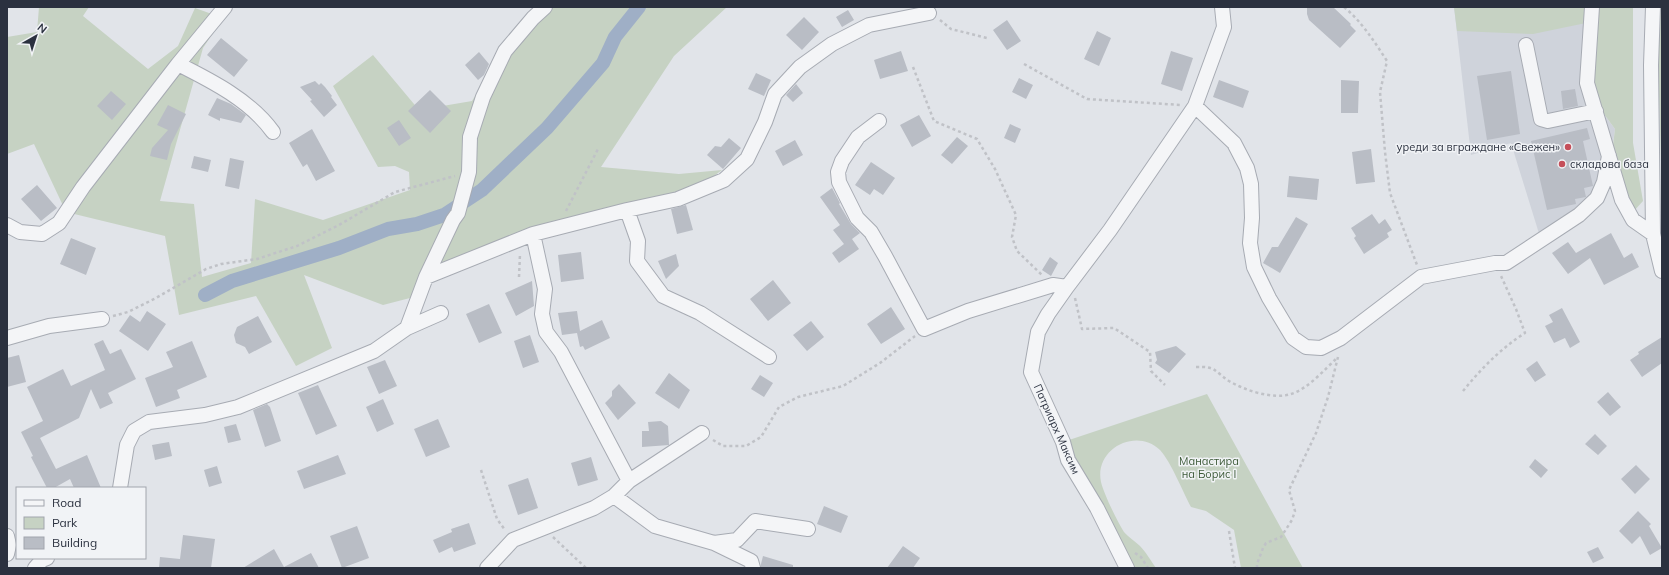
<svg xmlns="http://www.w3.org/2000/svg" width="1669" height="575" font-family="Mulish,sans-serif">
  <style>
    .built { fill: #cfd3db }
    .green { fill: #c6d2c3 }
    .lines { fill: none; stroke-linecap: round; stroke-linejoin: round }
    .canal { stroke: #9fafc6; stroke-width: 14 }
    .building { fill: #b9bdc5 }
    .minor-casing { stroke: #a7abb3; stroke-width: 16 }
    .path { stroke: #c0c2c7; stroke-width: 2.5; stroke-dasharray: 3 3; stroke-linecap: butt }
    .minor { stroke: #f4f5f7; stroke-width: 14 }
    .poi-dot { fill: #c54f5a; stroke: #f1f3f6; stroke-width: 1.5 }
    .labels { text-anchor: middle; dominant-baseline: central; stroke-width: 3; stroke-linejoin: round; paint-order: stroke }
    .poi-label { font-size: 11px; fill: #2b313f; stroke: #f1f3f6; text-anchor: end }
    .street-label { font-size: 11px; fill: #2b313f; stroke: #f1f3f6 }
    .park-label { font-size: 11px; fill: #3d5a39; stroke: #f1f3f6 }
  </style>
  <rect width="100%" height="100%" fill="#e1e4e9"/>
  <path class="built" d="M1454,7H1587L1581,84L1615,129L1608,177L1595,196L1541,240L1511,143L1471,155Z"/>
  <path class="green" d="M39,7H89L83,16L148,69L178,46L195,8L223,18L203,48L160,201L194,204L202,277L251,263L255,199L323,220L410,190L409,172L395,166L378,167L333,86L373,55L419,110L472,101L505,47L551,7H727L674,56L601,167L679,174L722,170L692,192L428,270L410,298L383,305L304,275L332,348L296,366L256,296L179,315L165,236L66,212L34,144L7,154V37L37,32Z
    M1454,7H1633V143L1643,201L1633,212L1609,177L1615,129L1581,83L1586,23L1533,34L1457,31Z
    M1659,7H1662V195L1657,28Z
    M1207,394L1303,568H1241L1234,530L1206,511L1191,507C1183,492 1171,462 1160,450C1136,427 1094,449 1101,482C1104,494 1117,521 1124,532C1128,537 1135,541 1140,546C1146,552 1151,561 1156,568H1127L1063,442Z"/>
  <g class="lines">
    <path class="canal" d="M205,295L232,281L339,248L388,229L417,224L444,215L482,190L547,128L603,63L615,37L639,7"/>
  </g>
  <path class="building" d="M1307,7H1333L1351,24L1350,25L1356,31L1340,48L1309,20L1307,14Z
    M848,10L854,20L842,27L836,17Z
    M804,17L819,32L802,50L786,35Z
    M1007,20L1021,41L1007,50L993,30Z
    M1097,31L1111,38L1099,66L1084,59Z
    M221,38L248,60L234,77L207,55Z
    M901,51L908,71L880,79L874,60Z
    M1171,51L1193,58L1182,91L1161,84Z
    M479,52L489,64L484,75L478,80L465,65Z
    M1511,71L1520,134L1487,140L1477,76Z
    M756,73L771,80L764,96L748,89Z
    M1019,78L1033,85L1026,99L1012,92Z
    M1219,80L1249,91L1243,108L1213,97Z
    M1341,80L1359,81L1358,113H1341Z
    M315,81L319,85L321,83L325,87L332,96L331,97L337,105L324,117L310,101L312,100L300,87Z
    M796,84L803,93L793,102L786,95Z
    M1575,89L1578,106L1563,109L1561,91Z
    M430,90L451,111L430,133L408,111Z
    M111,91L126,104L112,120L97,106Z
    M217,98L231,104L246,115L241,123L220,118V121L208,115Z
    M168,105L186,114L171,144L167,160L150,156L152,148L168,130L157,125Z
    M919,115L931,136L912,147L900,125Z
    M399,120L411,138L399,146L387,128Z
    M1010,124L1021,129L1015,143L1004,138Z
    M1587,128L1590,139L1583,141L1593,186L1584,188L1586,197L1575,199L1576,204L1547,210L1531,141Z
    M312,129L335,171L316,181L307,164L303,167L289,143Z
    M957,137L968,146L952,164L941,155Z
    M729,138L741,148L723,169L707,155L715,146L721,147Z
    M795,140L803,155L783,166L775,151Z
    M1371,149L1375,182L1356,184L1352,152Z
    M194,156L211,160L208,172L191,168Z
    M230,158L244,161L239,189L225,186Z
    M871,162L895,178L883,195L874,189L870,195L855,185Z
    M1289,176L1319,179L1317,200L1287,197Z
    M37,185L57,208L41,221L21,199Z
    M832,188L840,203L839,204L851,224L860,233L852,239L859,249L839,263L832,253L844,244L833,230L840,225L820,197Z
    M686,205L693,230L677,234L671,209Z
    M1372,214L1379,224L1385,219L1392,230L1387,233L1389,237L1364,254L1354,238L1356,236L1351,228Z
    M1296,217L1308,224L1280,273L1263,263L1272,247H1278Z
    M1611,233L1624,258L1632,253L1639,267L1604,285L1590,258L1568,274L1552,253L1568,242L1576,253Z
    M71,238L96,248L86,275L60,264Z
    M581,252L584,279L561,282L558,255Z
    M676,254L679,266L666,279L658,261Z
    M1050,257L1058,263L1051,276L1042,270Z
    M773,280L791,303L768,321L750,299Z
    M532,281L534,306L516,316L505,293Z
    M489,304L502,333L479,343L466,314Z
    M891,307L905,329L881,344L867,324Z
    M1562,308L1580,342L1570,348L1565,338L1554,343L1545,326L1553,322L1549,315Z
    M147,311L166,324L148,351L119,331L130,315L140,322Z
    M577,311L580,331L602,320L610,338L585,350L583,346L580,347L577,333L562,335L558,313Z
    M258,316L272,342L249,354L245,347L236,343L234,335L237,327Z
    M811,321L824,337L807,351L793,335Z
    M530,335L539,362L523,368L514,341Z
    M1662,337V363L1642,377L1630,360L1639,354L1638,352Z
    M103,340L110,354L121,349L136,379L108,393L113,403L100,409L91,389L79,418L40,438L56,469L87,455L101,488H74L70,479L54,488H47L31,457L33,456L21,432L43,421L27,387L63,369L71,386L105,370L94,344Z
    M192,341L207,377L177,390L180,398L156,407L145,378L173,367L166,352Z
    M1176,346L1186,354L1169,373L1155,363L1157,360L1155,352Z
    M19,355L26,382L7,387V358Z
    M385,360L397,386L379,394L367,367Z
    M1537,361L1546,375L1535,382L1526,369Z
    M669,373L690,390L679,409L655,393Z
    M760,375L773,383L764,397L751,389Z
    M619,384L636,403L618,420L605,403L612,396V391Z
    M318,385L337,426L316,435L298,393Z
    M1608,392L1621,407L1610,416L1597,402Z
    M383,399L394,424L377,432L366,407Z
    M267,404L270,407L281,441L265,447L253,410Z
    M438,419L450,447L426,457L414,429Z
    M661,421L668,426L669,445L642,447V431H649L648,422Z
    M236,424L241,440L228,443L224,427Z
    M1595,434L1607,446L1598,455L1585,444Z
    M169,442L172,456L155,460L152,445Z
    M338,455L346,474L304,489L297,471Z
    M591,457L598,480L578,486L571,463Z
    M1535,459L1548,470L1541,478L1529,467Z
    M1636,465L1650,479L1635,494L1621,479Z
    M217,466L222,483L209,487L204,470Z
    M528,478L538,508L518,515L508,485Z
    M824,506L848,516L841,533L817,524Z
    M1638,511L1651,524L1649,526L1662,548L1650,555L1640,536L1632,544L1619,531Z
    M469,523L476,544L454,552L452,547L439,553L433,540L452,532L451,529Z
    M357,526L369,558L342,568L330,536Z
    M183,535L215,539L211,568H159L160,557L180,559Z
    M903,546L920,558L913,568H887Z
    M1598,547L1604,558L1593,563L1587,552Z
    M274,549L284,567L311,553L319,568H243Z
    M763,556L793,565V568H761V564Z"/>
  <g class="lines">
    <g class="minor-casing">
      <path id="minor" d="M1592,7L1587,83L1622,200L1633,220L1653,234
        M1653,7L1651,65L1653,234L1662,271
        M1526,45L1541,119L1548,121L1596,111
        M178,64C212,81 251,101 273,132
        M1195,106L1234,143L1247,168L1251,184L1252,218L1250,243L1254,267L1269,298L1293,338L1306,347L1321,348L1341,338L1421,277L1495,263H1506L1579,215L1597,198L1604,182L1609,156
        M879,121L858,137L842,161L838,172L839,182L857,218L871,232L885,256L924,329L968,311L1053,285L1067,287L1110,230L1195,106L1224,27L1222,7
        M627,210L638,241L637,261L663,296L700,313L769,357
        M7,225L20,232L42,234L59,223L83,187L178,64L225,7
        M533,234L545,289L542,314L546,332L561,352L629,481
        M426,277L533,234L627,210L678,199L724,180L747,159L765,122L775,94L800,67L832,44L869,25L929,13
        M1067,287L1048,314L1038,332L1031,372L1063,442L1068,460L1097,508L1127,568
        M407,328L441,313
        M7,338L49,326L102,319
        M120,488L127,445L134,431L149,422L205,415L238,407L374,351L407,328L426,277L453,220L458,213L469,172L470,137L483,97L505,51L533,18L545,7
        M614,496L655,526L714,543L737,540L755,521L808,529
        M7,536L9,545L7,554
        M714,543L751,561L753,568
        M35,568L42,560L47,558
        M487,568L513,540L594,508L614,496L629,481L702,433"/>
    </g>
    <path class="path" d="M1344,7C1362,22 1374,41 1387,61L1380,92L1385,152L1390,193L1417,265
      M940,20L951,29L987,38
      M1024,64L1087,99L1181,105
      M913,67L934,121L977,139L995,169L1016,215L1012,237L1017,251L1042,275
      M566,211L598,149
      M519,277L520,254
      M1075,298L1082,329L1114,328L1150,352L1151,371L1165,385
      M113,316L128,312L156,298L206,269L221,264L257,259L297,246L339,225L395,192L455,176
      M1196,367C1216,366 1214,371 1229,381C1244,390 1273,400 1291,394C1308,389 1325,369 1337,358
      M1463,391C1481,369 1500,349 1525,333L1516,309L1501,276
      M713,440L723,446H746L761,437L779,407L798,397L843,386L880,363L915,336
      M481,470L497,519L505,530
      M1229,531L1235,568
      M553,537L586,568
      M1135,553L1141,557L1148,568
      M1257,568V564L1263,548L1266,543L1281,537L1292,520L1295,511L1289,490L1316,433L1328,397L1338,357"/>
    <use href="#minor" class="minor"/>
  </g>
  <g class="poi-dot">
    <circle cx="1568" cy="147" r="4"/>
    <circle cx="1562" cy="164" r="4"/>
  </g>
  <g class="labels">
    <g class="poi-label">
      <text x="1560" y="147">уреди за вграждане «Свежен»</text>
      <text x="1570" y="164" text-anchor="start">складова база</text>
    </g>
    <g class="street-label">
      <text transform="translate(1057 429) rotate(66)">Патриарх Максим</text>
    </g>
    <g class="park-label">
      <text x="1209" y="461">Манастира<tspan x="1209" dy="13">на Борис І</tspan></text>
    </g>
  </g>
  <rect width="1669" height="575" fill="none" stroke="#2b313f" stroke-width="16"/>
  <rect x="16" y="487" width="130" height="72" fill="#f1f3f6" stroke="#a2a5ad"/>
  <rect x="24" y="500" width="20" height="6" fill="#f4f5f7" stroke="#a2a5ad"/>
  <text x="52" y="507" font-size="12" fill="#2b313f">Road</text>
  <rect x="24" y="517" width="20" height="12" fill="#c6d2c3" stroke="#a2a5ad"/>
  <text x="52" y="527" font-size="12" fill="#2b313f">Park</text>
  <rect x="24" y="537" width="20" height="12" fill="#b9bdc5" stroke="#a2a5ad"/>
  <text x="52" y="547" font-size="12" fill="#2b313f">Building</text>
  <g transform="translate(36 36) rotate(39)" stroke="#f1f3f6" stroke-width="3" paint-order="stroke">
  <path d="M0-3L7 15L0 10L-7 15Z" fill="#2b313f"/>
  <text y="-6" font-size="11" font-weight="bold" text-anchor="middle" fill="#2b313f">N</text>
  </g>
</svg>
